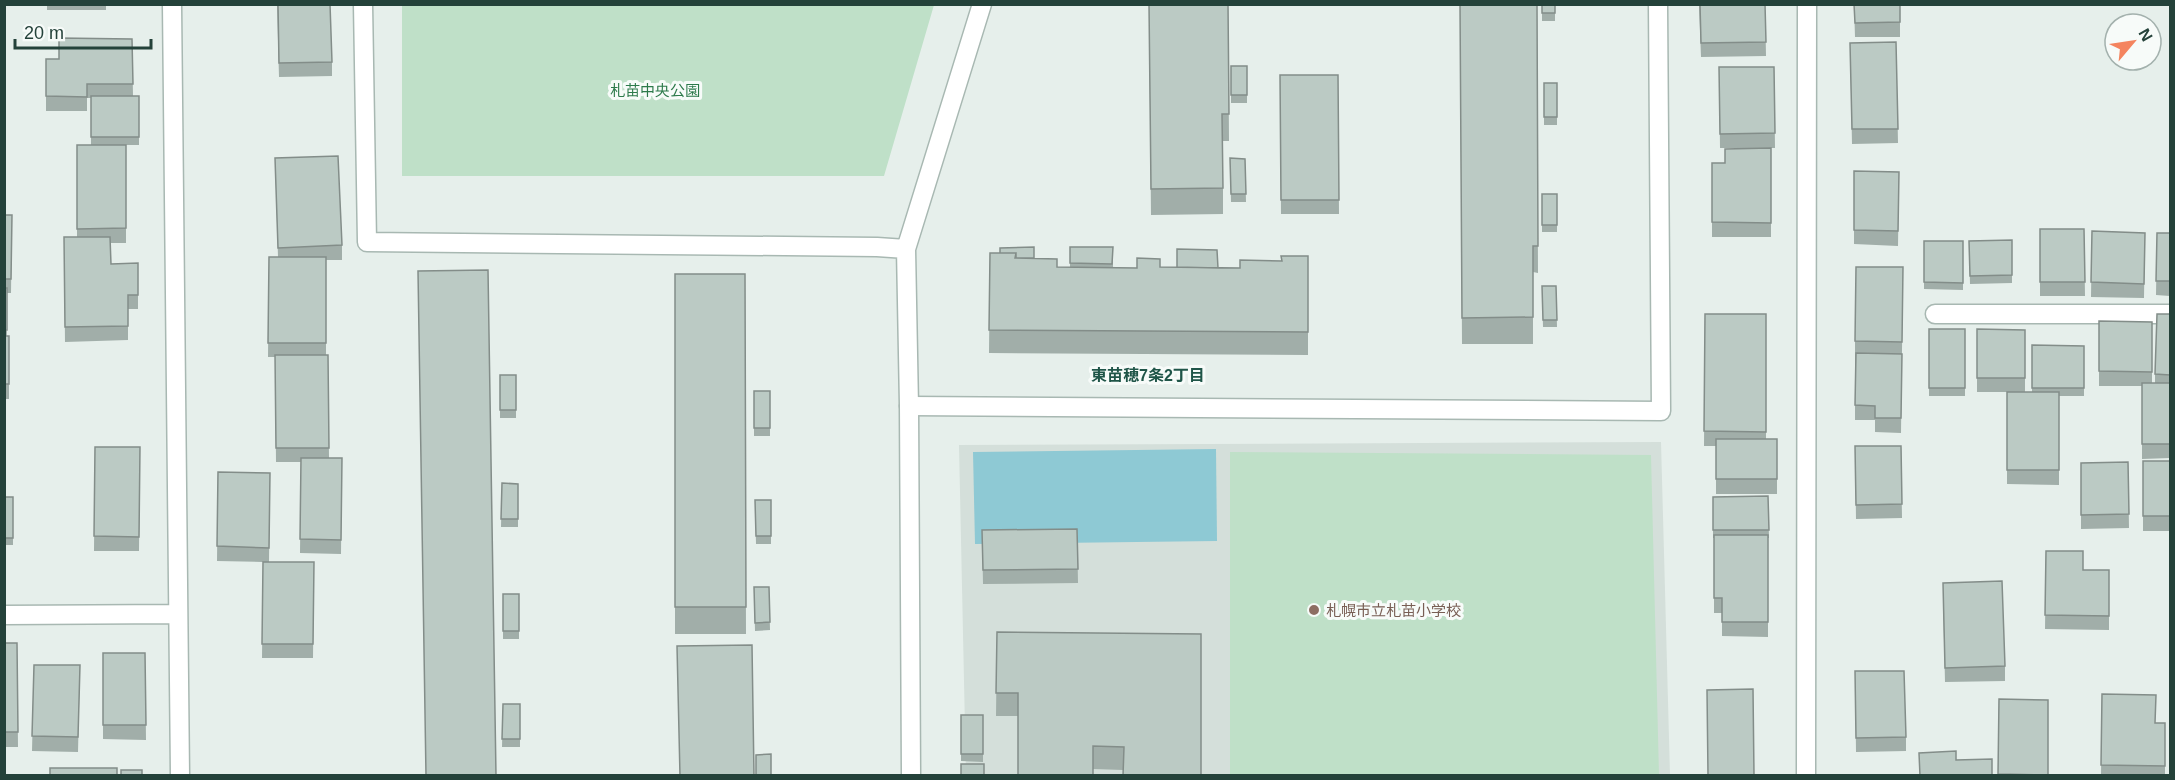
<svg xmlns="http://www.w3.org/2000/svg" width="2175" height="780" font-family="Arial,'Noto Sans JP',sans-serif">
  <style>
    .built { fill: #d4dfda }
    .green { fill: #bfe0c8 }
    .water { fill: #8ec9d4 }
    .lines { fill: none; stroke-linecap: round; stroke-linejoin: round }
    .lane-casing { stroke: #a8b8b2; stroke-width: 21 }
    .street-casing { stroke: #a8b8b2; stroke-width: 21 }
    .lane { stroke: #fff; stroke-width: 18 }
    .street { stroke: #fff; stroke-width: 18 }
    .wall { fill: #a1aea9 }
    .building { fill: #bbcac4; stroke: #838d89; stroke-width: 1.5 }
    .education-dot { fill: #8d6e63; stroke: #f7fbf9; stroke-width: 2 }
    .labels { text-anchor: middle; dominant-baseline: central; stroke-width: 6; stroke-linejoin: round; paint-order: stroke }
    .park-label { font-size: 15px; fill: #2d7a4b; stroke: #f7fbf9 }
    .education-label { font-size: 15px; fill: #785e54; stroke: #f7fbf9; text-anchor: start }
    .neighbourhood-label { font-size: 16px; font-weight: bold; fill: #1f5548; stroke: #f7fbf9 }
  </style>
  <rect width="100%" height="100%" fill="#e6efeb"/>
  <path class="built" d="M1661,442L1670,775H966L959,445Z"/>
  <path class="green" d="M402,5V4L934,5L884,176H402Z
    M1230,452L1651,455L1659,775H1230Z"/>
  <path class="water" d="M1216,449L1217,541L975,544L973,452Z"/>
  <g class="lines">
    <g class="lane-casing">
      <path id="lane" d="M1935,314H2170
        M909,406L1661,411L1658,4"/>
    </g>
    <g class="street-casing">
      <path id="street" d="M172,4L180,776
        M363,4L367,242L877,247L906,249
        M4,615L178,614
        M911,776L909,406L906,249L982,4
        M1806,776L1807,4"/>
    </g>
    <use href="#lane" class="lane"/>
    <use href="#street" class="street"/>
  </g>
  <path class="wall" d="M47,4H106V10H47Z
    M277,4L332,62V76L279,77Z
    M1149,4H1228L1229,141H1223V214L1151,215Z
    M1460,4H1537L1538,273L1533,272V344H1462Z
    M1542,4H1555V21H1542Z
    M1699,4H1765L1766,56L1701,57Z
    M1854,4H1900V37H1855Z
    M132,39L133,96H139V145H91V98H87V111H46V59H59Z
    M1896,42L1898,143L1852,144L1850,43Z
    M1231,66H1247V103H1231Z
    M1719,67H1774L1775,148H1720Z
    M1280,75H1338L1339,214H1281Z
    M1544,83H1557V125H1544Z
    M77,145H126V243H110L111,264L138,263V309H128V340L65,342L64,237H77Z
    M1771,148V237H1712V163H1725Z
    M275,158L342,245V260H326V355H328L329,458H342L341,554L300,553L301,462H276L275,357H268L269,257H278Z
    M1230,158L1245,159L1246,202H1231Z
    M1854,171L1899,172L1898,246L1854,244Z
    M1542,194H1557V232H1542Z
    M4,215H12L11,293H7V336H9V399H4Z
    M2040,229H2084L2085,296H2040Z
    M2092,231L2145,233L2144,298L2091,297Z
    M2157,233H2170V296L2156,295Z
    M2012,240V283L1970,284L1969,241Z
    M1924,241H1963V290L1924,289Z
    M1070,247H1113V268H1240L1308,256V355L989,353L990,253L1034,258L1057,267H1070Z
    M1903,267L1901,433L1875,432V420H1855V341Z
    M675,274H745L746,634H675Z
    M1542,286H1556L1557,327H1543Z
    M1705,314H1766V439H1777V494H1716V446H1704Z
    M2170,314V458L2142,459V386H2099V321L2152,322V383H2155V374Z
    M1929,329H1965V396H1929Z
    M1977,329L2025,330V392H2032V345L2084,346V396H2059V485L2007,484V392H1977Z
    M500,375H516V418H500Z
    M754,391H770V436H754Z
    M1855,446H1901L1902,518L1856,519Z
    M95,447H140L139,551H94Z
    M2143,461H2170V531H2143Z
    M2128,462L2129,528L2081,529V463Z
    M218,472L270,473L269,562H314L313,658H262L263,562L217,561Z
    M502,483L518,484V527H501Z
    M1768,496L1769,538H1768V637L1722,636V613H1714V538H1713V497Z
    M4,497H13V545H4Z
    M755,500H771V544H756Z
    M1077,529L1078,583L983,584L982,530Z
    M2046,551L2083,570H2109V630L2045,629Z
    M754,587H769L770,630L755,631Z
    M503,594H519V639H503Z
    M1943,597L2005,666V681L1945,682Z
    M997,632L1201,776L1123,770L1093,769L1018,716H996Z
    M4,643H17L18,747H4Z
    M103,653H145L146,740L103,739Z
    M34,665H80L78,752L32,751Z
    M1855,671L1906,737V751L1856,752Z
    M2102,694L2155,723H2165V776H2101Z
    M1999,699L2048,776H1998Z
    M503,704H520V747H502Z
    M961,715H983V762L961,761Z"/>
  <path class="building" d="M278,4H330L332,62L279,63Z
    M1149,4H1228L1229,114H1222L1223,188L1151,189Z
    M1460,4H1537L1538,246H1533V317L1462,318Z
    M1542,4H1555V13H1542Z
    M1700,4H1765L1766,42L1701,43Z
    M1854,4H1900V22L1855,23Z
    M59,38L132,39L133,84H87V97L46,96V59H59Z
    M1896,42L1898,129H1852L1850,43Z
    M1231,66H1247V95H1231Z
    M1719,67H1774L1775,133L1720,134Z
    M1280,75H1338L1339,200H1281Z
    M1544,83H1557V117H1544Z
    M91,96H139V137H91Z
    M77,145H126V228L77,229Z
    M1771,148V223L1712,222V163H1725V149Z
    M338,156L342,245L278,248L275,158Z
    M1230,158L1245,159L1246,194H1231Z
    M1854,171L1899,172L1898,231L1854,230Z
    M1542,194H1557V225H1542Z
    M4,215H12L11,279H4Z
    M2040,229H2084L2085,282H2040Z
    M2092,231L2145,233L2144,284L2091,282Z
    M2157,233H2170V281H2156Z
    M64,237H110L111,264L138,263V295H128V326L65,327Z
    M2012,240V275L1970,276L1969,241Z
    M1924,241H1963V283L1924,282Z
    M1034,247V258H1016V253H1000V248Z
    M1070,247H1113L1112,264L1070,263Z
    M1177,249L1217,250L1218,268L1177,267Z
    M990,253H1016L1015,258L1057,259V267L1137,268V258L1160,259V267L1240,268V260L1282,261L1281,256H1308V332L989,330Z
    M269,257H326V343H268Z
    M1856,267H1903L1902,342L1855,341Z
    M488,270L496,776H426L418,271Z
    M675,274H745L746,607H675Z
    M1542,286H1556L1557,320H1543Z
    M4,288H7V330H4Z
    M1705,314H1766V432L1704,431Z
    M2157,314H2170V375L2155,374Z
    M2099,321L2152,322V372L2099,371Z
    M1929,329H1965V388H1929Z
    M1977,329L2025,330V378H1977Z
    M4,336H9V384H4Z
    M2032,345L2084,346V388H2032Z
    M1856,353L1902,354L1901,418H1875V406L1855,405Z
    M275,355H328L329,448H276Z
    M500,375H516V410H500Z
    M2142,383H2170V444H2142Z
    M754,391H770V428H754Z
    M2007,392H2059V470H2007Z
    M1716,439H1777V479H1716Z
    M1855,446H1901L1902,504L1856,505Z
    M95,447H140L139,537L94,536Z
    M301,458H342L341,540L300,539Z
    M2143,461H2170V516H2143Z
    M2128,462L2129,514L2081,515V463Z
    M218,472L270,473L269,548L217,546Z
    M502,483L518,484V519H501Z
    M1768,496L1769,530H1713V497Z
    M4,497H13V538H4Z
    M755,500H771V536H756Z
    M1077,529L1078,569L983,570L982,530Z
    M1714,535H1768V622H1722V598H1714Z
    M2046,551H2083V570H2109V616L2045,615Z
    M263,562H314L313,644H262Z
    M2002,581L2005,666L1945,668L1943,583Z
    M754,587H769L770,622L755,623Z
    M503,594H519V631H503Z
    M997,632L1201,634V776H1123L1124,747L1093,746V776H1018V693H996Z
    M4,643H17L18,732H4Z
    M752,645L754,776H680L677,646Z
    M103,653H145L146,725H103Z
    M34,665H80L78,737L32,736Z
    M1855,671H1904L1906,737L1856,738Z
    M1753,689L1754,775H1708L1707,690Z
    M2102,694L2156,695L2155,723H2165V766L2101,765Z
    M1999,699L2048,700V775L1998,774Z
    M503,704H520V739H502Z
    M961,715H983V754H961Z
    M1956,751V760L1992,759V776H1920L1919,753Z
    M771,754V776H756V755Z
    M961,764H984V776H961Z
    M50,768H117V776H50Z
    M121,770H142V776H121Z"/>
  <circle class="education-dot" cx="1314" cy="610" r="6"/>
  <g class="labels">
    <g class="park-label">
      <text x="655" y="90">札苗中央公園</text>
    </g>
    <g class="education-label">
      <text x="1326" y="610">札幌市立札苗小学校</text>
    </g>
    <g class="neighbourhood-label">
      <text x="1148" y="375">東苗穂7条2丁目</text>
    </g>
  </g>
  <rect width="2175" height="780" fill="none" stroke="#24423a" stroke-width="12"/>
  <g transform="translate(2133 42) rotate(61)"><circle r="28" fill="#f7fbf9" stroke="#a3b1ad" stroke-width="1.5"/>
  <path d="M0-4.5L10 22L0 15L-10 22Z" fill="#f4845f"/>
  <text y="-9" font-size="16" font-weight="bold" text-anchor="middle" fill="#24423a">N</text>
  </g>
  <path d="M15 39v9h136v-9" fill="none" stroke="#24423a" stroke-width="3"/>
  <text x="24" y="39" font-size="18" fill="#24423a" stroke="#f7fbf9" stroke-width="4.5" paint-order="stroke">20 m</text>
</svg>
